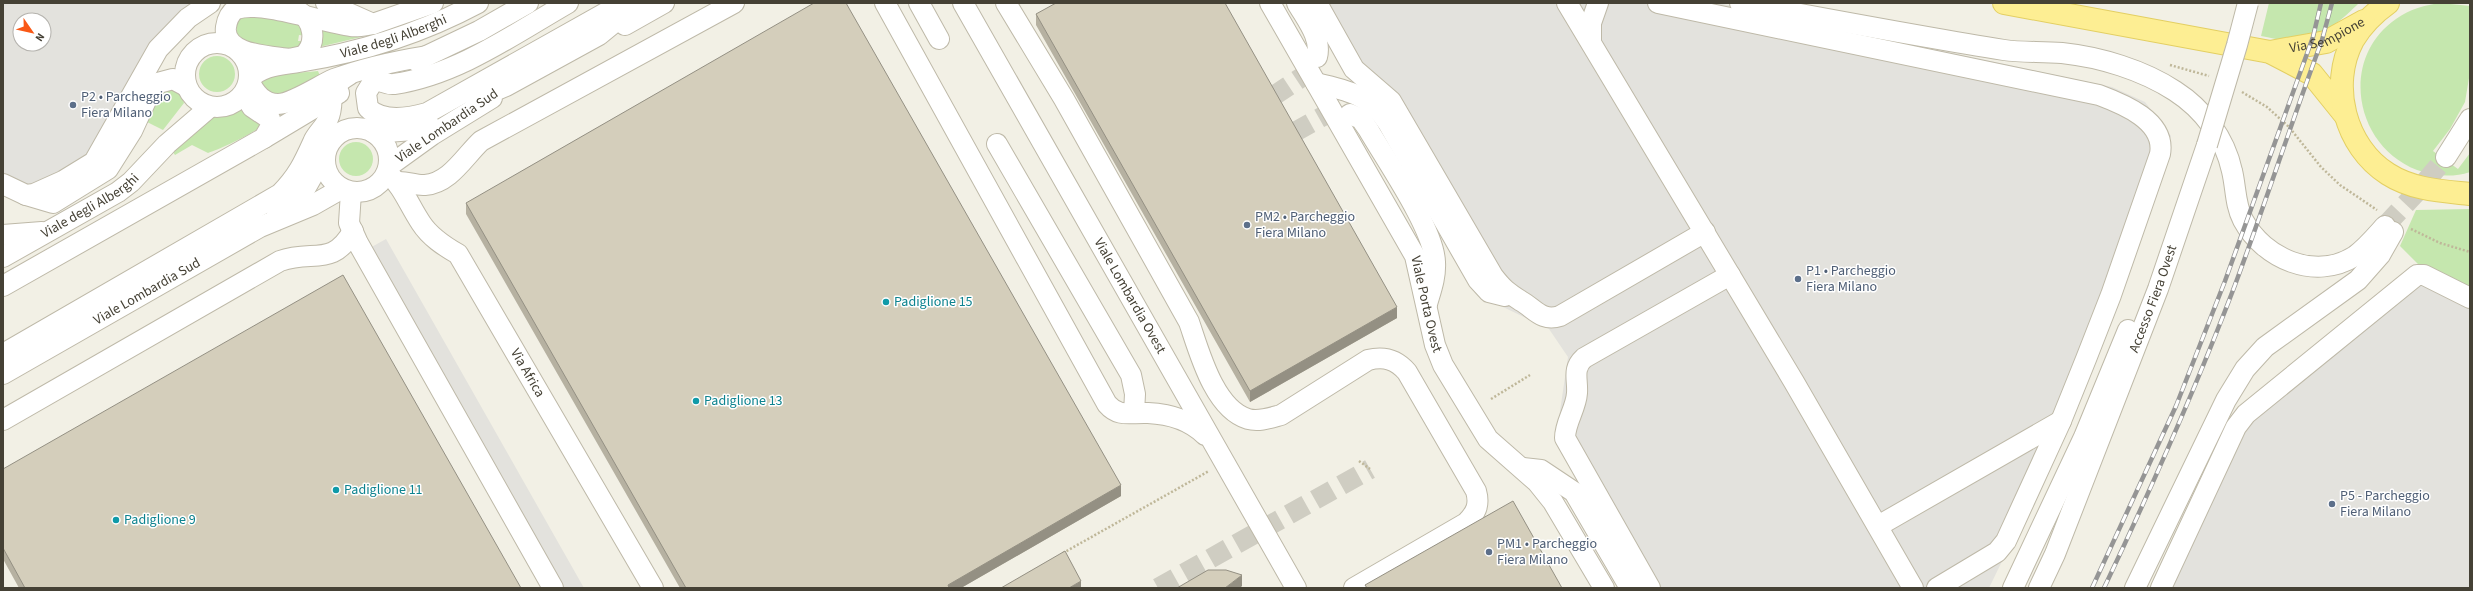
<svg xmlns="http://www.w3.org/2000/svg" width="2473" height="591" font-family="'Source Sans 3',sans-serif">
  <style>
    .green { fill: #c5e7ae }
    .parking { fill: #e3e2dd; fill-rule: evenodd }
    .lines { fill: none; stroke-linecap: round; stroke-linejoin: round }
    .minor-tunnel { stroke: #cfcdc2; stroke-width: 20; stroke-dasharray: 20 10; stroke-linecap: butt }
    .minor-casing { stroke: #beb9a8; stroke-width: 22 }
    .major-casing { stroke: #e3cf63; stroke-width: 24 }
    .path { stroke: #bfb799; stroke-width: 2.5; stroke-dasharray: 2 2; stroke-linecap: butt }
    .minor { stroke: #fff; stroke-width: 20 }
    .major { stroke: #fdee93; stroke-width: 22 }
    .rail-casing { stroke: #959595; stroke-width: 4.5 }
    .rail { stroke: #fff; stroke-width: 3; stroke-dasharray: 9; stroke-linecap: butt }
    .minor-bridge-casing { stroke: #beb9a8; stroke-width: 22; stroke-linecap: butt }
    .minor-bridge { stroke: #fff; stroke-width: 20 }
    .wall { fill: #b6b1a1 }
    .shaded-wall { fill: #949083 }
    .building { fill: #d4cebb; stroke: #949083 }
    .service-dot { fill: #5c6f8a; stroke: #fff; stroke-width: 1.5 }
    .culture-dot { fill: #0f9aa8; stroke: #fff; stroke-width: 1.5 }
    .labels { text-anchor: middle; dominant-baseline: central; stroke-width: 3; stroke-linejoin: round; paint-order: stroke }
    .street-label { font-size: 14px; fill: #454135; stroke: #fff }
    .service-label { font-size: 14px; fill: #4e5e75; stroke: #fff; text-anchor: start }
    .culture-label { font-size: 14px; fill: #0d838f; stroke: #fff; text-anchor: start }
  </style>
  <rect width="100%" height="100%" fill="#f2f0e5"/>
  <path class="green" d="M2269,3H2359C2345,17 2316,43 2295,42C2284,41 2272,38 2261,36Z
    M2441,3L2470,6V72L2465,102L2450,129L2433,151L2458,169L2470,153V172C2452,178 2434,176 2417,170C2354,146 2339,58 2396,19C2410,9 2425,5 2441,3Z
    M240,15L300,18L308,36L299,35L298,41H308L299,51L252,46L237,36V19Z
    M315,23L361,37L315,48Z
    M199 74a18 18 0 1 1 36 0a18 18 0 1 1-36 0Z
    M318,71L320,76L290,95L275,97L261,87L263,77C281,73 299,73 318,71Z
    M170,87L180,92L184,103L163,130L145,121L160,92Z
    M241,109L263,125C256,132 219,150 208,153L192,145L175,155L173,152C184,140 194,126 209,119C219,114 229,116 241,109Z
    M339 159a17 17 0 1 1 34 0a17 17 0 1 1-34 0Z
    M2470,209V289L2418,264L2400,246L2416,210Z"/>
  <path class="parking" d="M3,3H224L187,27L154,69L108,180L55,213L41,211L3,193ZM20,20H44V44H20Z
    M1310,3H1718L2112,87L2145,102L2171,136L2132,262L2081,399L1989,588H1641L1556,438L1568,357L1549,329L1480,296Z
    M386,239L584,588H561L368,249Z
    M2418,264L2470,289V588H2154L2232,420Z"/>
  <g class="lines">
    <path class="minor-tunnel" d="M1272,97L1305,75L1317,57
      M1293,133L1327,114H1350
      M2385,226L2415,194L2446,157
      M1158,588L1370,469"/>
    <g class="minor-casing">
      <g id="minor">
        <path d="M326,3L373,24L433,3"/>
        <path d="M568,3C514,34 457,75 394,84C386,85 381,80 374,80L366,93L368,108C383,123 409,118 427,113L623,3"/>
        <path d="M885,3L1107,404C1119,418 1131,412 1148,413C1169,414 1190,420 1205,435"/>
        <path d="M919,3L939,39"/>
        <path id="s1" d="M963,3L1296,588"/>
        <path d="M1006,3L1064,99L1189,322C1199,351 1214,409 1248,419C1259,422 1270,418 1281,415L1368,360C1384,356 1396,359 1407,372L1476,491C1480,505 1476,513 1466,523L1354,588"/>
        <path id="s2" d="M1270,3L1415,256L1435,345L1443,365L1488,439L1537,482L1553,502L1604,588"/>
        <path d="M1297,3C1306,19 1322,38 1317,57"/>
        <path d="M1317,3L1354,69L1391,101L1493,276C1503,289 1507,292 1521,301C1535,309 1542,322 1560,316L1705,232"/>
        <path d="M1567,3L1794,382L1913,588"/>
        <path d="M1658,3L2099,95C2123,104 2166,121 2160,154L2111,295L2086,359L2061,421L2006,541L1997,552L1937,588"/>
        <path d="M1740,3C1828,19 1916,36 2004,50C2023,53 2042,51 2062,53C2100,57 2143,70 2175,91C2203,109 2225,138 2232,171C2236,187 2235,205 2243,220C2264,259 2315,281 2355,256C2366,248 2376,236 2385,226"/>
        <path d="M625,25L664,3"/>
        <path d="M1591,41V23L1598,3"/>
        <circle cx="217" cy="75" r="32"/>
        <path id="s3" d="M427,56C396,61 364,68 334,79C320,85 292,104 278,104C263,104 254,92 249,80C261,65 282,65 299,62C362,52 422,33 478,3"/>
        <path d="M289,59C270,56 222,55 226,27C227,20 230,13 236,9C261,0 324,23 351,26C358,27 366,25 373,24"/>
        <path d="M289,59L303,56C318,44 314,20 298,11"/>
        <path d="M416,61L479,31L528,3"/>
        <path d="M1316,83C1347,90 1370,95 1388,123L1478,280L1489,292L1505,296"/>
        <path d="M475,99L506,86L599,35L638,3"/>
        <path d="M1350,114L1361,119L1368,129C1386,160 1434,229 1435,262C1436,277 1431,290 1427,304"/>
        <circle cx="357" cy="160" r="32"/>
        <path d="M374,133L413,130L429,124"/>
        <path d="M264,138L339,93"/>
        <path d="M997,144L1131,375L1135,394L1134,413"/>
        <path d="M2446,157L2470,119"/>
        <path d="M389,166L432,135L492,98"/>
        <path id="s4" d="M387,172C403,187 409,205 421,223C430,237 444,246 458,254L653,588"/>
        <path d="M397,182C407,181 416,186 425,185C450,183 464,157 481,141L734,3"/>
        <path d="M3,184L26,195L34,194L63,181L94,162L158,49L188,18L210,3"/>
        <path d="M351,192L349,223L358,243L553,588"/>
        <path d="M26,195L53,203L108,169L132,131L149,94L158,83L173,79L186,86"/>
        <path d="M277,214L305,189L325,154"/>
        <path d="M3,235L42,232"/>
        <path id="s5" d="M3,257L118,192L131,182L167,144L210,107"/>
        <path d="M3,286L264,138L271,126L270,119L252,107L247,99"/>
        <path d="M3,354L280,194C298,176 304,162 314,140C318,132 325,127 328,119C337,99 322,91 349,75"/>
        <path id="s6" d="M3,374L260,227L313,205L341,189"/>
        <path d="M3,420L280,261C313,249 332,268 353,231"/>
        <path d="M1523,468L1541,470L1574,492L1630,588"/>
        <path d="M1878,526L2061,421"/>
        <path d="M1650,588L1565,438C1565,422 1576,409 1577,393C1578,379 1572,369 1584,358L1730,275"/>
        <path d="M2013,588L2084,437L2128,330"/>
        <path id="s7" d="M2039,588L2055,554L2158,289L2207,145"/>
        <path d="M2135,588L2226,400L2245,369L2265,347L2358,280L2380,255L2393,232"/>
        <path d="M2161,588L2236,427L2246,414L2417,275H2424L2470,298"/>
      </g>
    </g>
    <g class="major-casing">
      <g id="major">
        <path d="M2004,3L2270,52L2312,74L2345,115"/>
        <path d="M2388,3C2374,13 2362,25 2353,40C2329,85 2345,147 2388,174C2413,190 2442,191 2470,194"/>
        <path id="s8" d="M2270,52L2326,42L2364,21"/>
      </g>
    </g>
    <path class="path" d="M2170,65L2209,76
      M2242,92L2267,107L2289,127L2321,167L2340,185L2377,210
      M2411,229L2440,243L2470,252
      M1491,399L1530,375
      M1359,461L1370,469
      M1063,553L1209,471"/>
    <use href="#minor" class="minor"/>
    <use href="#major" class="major"/>
    <g class="rail-casing">
      <path id="rail" d="M2092,588L2176,406L2225,281L2313,37L2321,3
        M2104,588C2151,489 2196,388 2235,285C2265,204 2292,121 2322,40L2332,3"/>
    </g>
    <use href="#rail" class="rail"/>
    <g class="minor-bridge-casing">
      <path id="minor-bridge" d="M2207,145L2237,45L2248,3"/>
    </g>
    <use href="#minor-bridge" class="minor-bridge"/>
  </g>
  <path class="wall" d="M1036,14L1397,318L1250,402L1036,25Z
    M466,203L1121,496L961,588H680L466,214Z
    M3,469L521,588H19L3,559Z"/>
  <path class="shaded-wall" d="M1397,307V318L1250,402V391Z
    M1121,485V496L961,588H948V585Z
    M1242,575V586L1240,588H1225Z
    M1081,581V588H1069Z"/>
  <path class="building" d="M814,3H846L1121,485L948,585L949,588H686L466,203Z
    M1056,3H1225L1397,307L1250,391L1036,14Z
    M343,275L521,588H25L3,548V469Z
    M1513,501L1562,588H1367L1365,585Z
    M1065,551L1081,581L1069,588H1001Z
    M1208,570H1226L1242,575L1225,588H1177Z"/>
  <g class="service-dot">
    <circle cx="73" cy="105" r="4"/>
    <circle cx="1247" cy="225" r="4"/>
    <circle cx="1798" cy="279" r="4"/>
    <circle cx="2332" cy="504" r="4"/>
    <circle cx="1489" cy="552" r="4"/>
  </g>
  <g class="culture-dot">
    <circle cx="886" cy="302" r="4"/>
    <circle cx="696" cy="401" r="4"/>
    <circle cx="336" cy="490" r="4"/>
    <circle cx="116" cy="520" r="4"/>
  </g>
  <g class="labels">
    <g class="street-label">
      <text stroke="none"><textPath href="#s8" startOffset="60">Via Sempione</textPath></text>
      <text stroke="none"><textPath href="#s3" startOffset="350">Viale degli Alberghi</textPath></text>
      <text transform="translate(447 126) rotate(-34)">Viale Lombardia Sud</text>
      <text stroke="none"><textPath href="#s5" startOffset="101">Viale degli Alberghi</textPath></text>
      <text stroke="none"><textPath href="#s6" startOffset="166">Viale Lombardia Sud</textPath></text>
      <text stroke="none"><textPath href="#s1" startOffset="337">Viale Lombardia Ovest</textPath></text>
      <text stroke="none"><textPath href="#s7" startOffset="311">Accesso Fiera Ovest</textPath></text>
      <text stroke="none"><textPath href="#s2" startOffset="341">Viale Porta Ovest</textPath></text>
      <text stroke="none"><textPath href="#s4" startOffset="248">Via Africa</textPath></text>
    </g>
    <g class="service-label">
      <text x="81" y="97">P2 • Parcheggio<tspan x="81" dy="16">Fiera Milano</tspan></text>
      <text x="1255" y="217">PM2 • Parcheggio<tspan x="1255" dy="16">Fiera Milano</tspan></text>
      <text x="1806" y="271">P1 • Parcheggio<tspan x="1806" dy="16">Fiera Milano</tspan></text>
      <text x="2340" y="496">P5 - Parcheggio<tspan x="2340" dy="16">Fiera Milano</tspan></text>
      <text x="1497" y="544">PM1 • Parcheggio<tspan x="1497" dy="16">Fiera Milano</tspan></text>
    </g>
    <g class="culture-label">
      <text x="894" y="302">Padiglione 15</text>
      <text x="704" y="401">Padiglione 13</text>
      <text x="344" y="490">Padiglione 11</text>
      <text x="124" y="520">Padiglione 9</text>
    </g>
  </g>
  <rect width="2473" height="591" fill="none" stroke="#454135" stroke-width="8"/>
  <g transform="translate(32 32) rotate(124)"><circle r="19" fill="#ffffff" stroke="#b5b3ae"/>
  <path d="M0-3L7 15L0 10L-7 15Z" fill="#f95816"/>
  <text y="-6" font-size="11" font-weight="bold" text-anchor="middle" fill="#454135">N</text>
  </g>
</svg>
